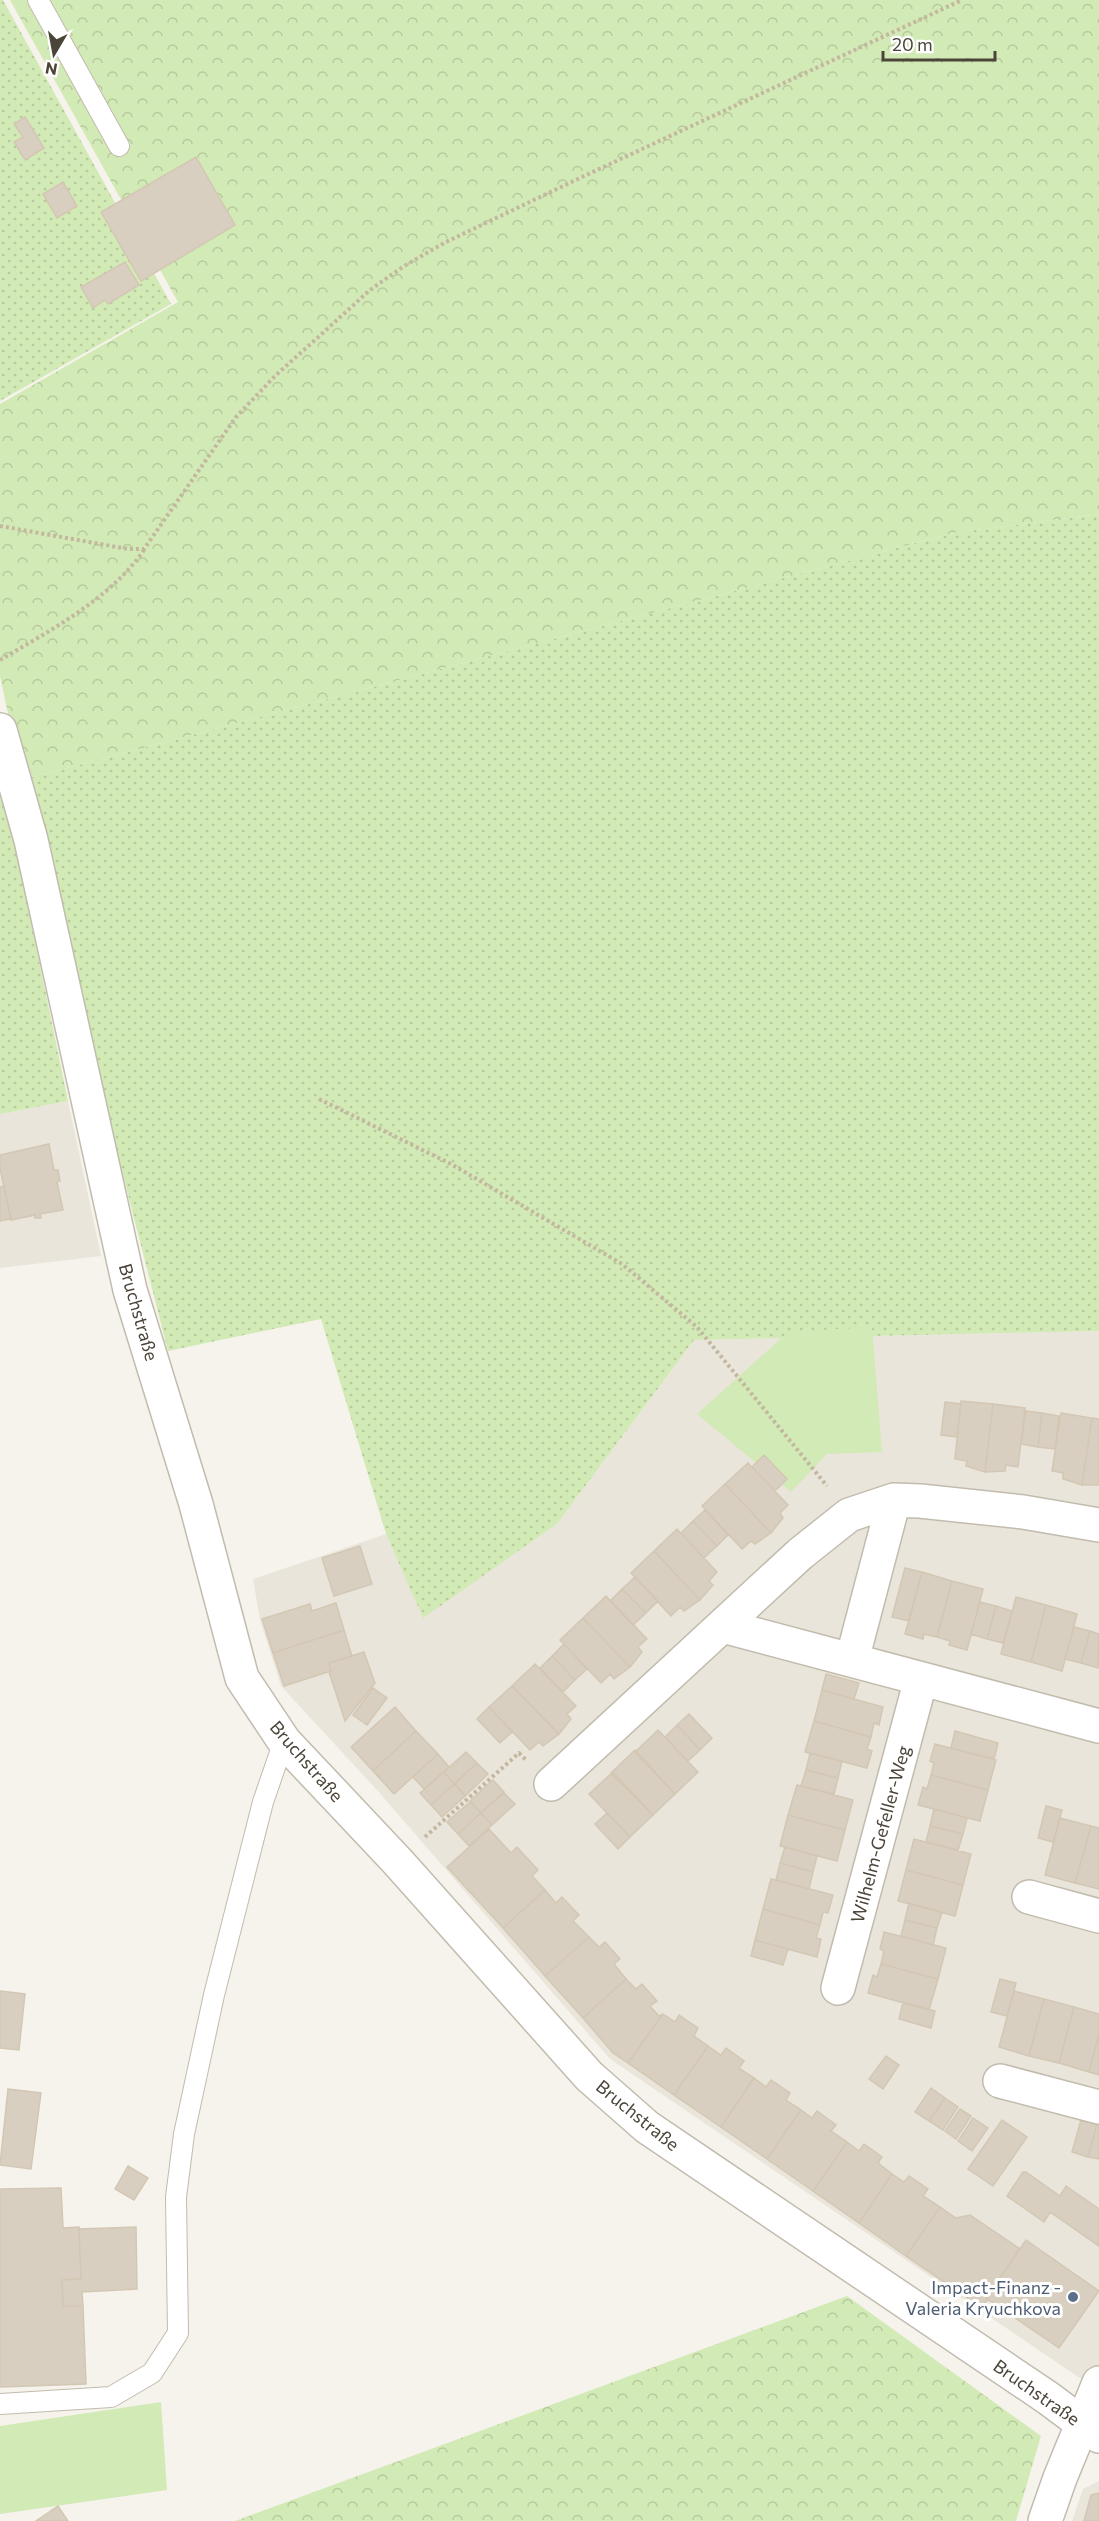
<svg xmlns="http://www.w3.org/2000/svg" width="1099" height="2521" font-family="Commissioner,sans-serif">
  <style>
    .residential { fill: #eae5da }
    .grass { fill: url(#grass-dots) }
    .forest { fill: url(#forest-crowns) }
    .park { fill: #d2eab5 }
    .building { fill: #d8cfc1; stroke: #d3c7b4; stroke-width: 1.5 }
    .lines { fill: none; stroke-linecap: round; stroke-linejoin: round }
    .service-casing { stroke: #c2bbae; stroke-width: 22 }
    .minor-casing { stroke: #c2bbae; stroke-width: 36 }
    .tertiary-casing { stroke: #c2bbae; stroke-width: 36 }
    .path { stroke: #c4b79f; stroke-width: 4; stroke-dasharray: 3 3; stroke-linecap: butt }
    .service { stroke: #fff; stroke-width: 20 }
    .minor { stroke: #fff; stroke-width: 33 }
    .tertiary { stroke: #fff; stroke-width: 33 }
    .service-dot { fill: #5c6f8a; stroke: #fff; stroke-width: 2 }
    .labels { text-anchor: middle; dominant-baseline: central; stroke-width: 6; stroke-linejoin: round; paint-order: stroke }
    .street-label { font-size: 18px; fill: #4b4439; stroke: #fff }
    .service-label { font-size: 18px; fill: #4e5e75; stroke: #fff; text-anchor: end }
  </style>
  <defs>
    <pattern id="grass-dots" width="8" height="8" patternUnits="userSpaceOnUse" patternTransform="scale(1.5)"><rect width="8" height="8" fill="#d2eab5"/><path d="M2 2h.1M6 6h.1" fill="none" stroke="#b6ca9c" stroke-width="1.8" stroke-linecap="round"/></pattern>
    <pattern id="forest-crowns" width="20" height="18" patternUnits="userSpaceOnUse" patternTransform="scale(1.5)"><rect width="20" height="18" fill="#d2eab5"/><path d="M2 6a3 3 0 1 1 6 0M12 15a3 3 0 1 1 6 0" fill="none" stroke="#b6ca9c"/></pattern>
  </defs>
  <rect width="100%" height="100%" fill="#f6f3ec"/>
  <path class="residential" d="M68,1101L101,1256L0,1268V1114Z
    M1099,1331V2391L610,2059L377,1790L281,1686L260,1620L253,1579L386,1534L423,1617L557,1524L694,1340Z
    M1099,2481V2521H1072L1083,2489Z"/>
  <path class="grass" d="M0,0H3L171,304L0,401Z
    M1099,514V1331L694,1340L557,1524L423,1618L386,1534L321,1319L168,1351L22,780L953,533Z
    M0,784L8,810L68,1101L0,1114Z"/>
  <path class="forest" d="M10,0H1099V514L953,533L22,780L0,676V404L178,302Z
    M847,2296L1041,2436L1016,2521H235Z"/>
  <path class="park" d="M872,1327L882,1452L827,1454L791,1492L697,1414L788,1332Z
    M161,2402L167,2490L0,2514V2426Z"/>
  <path class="building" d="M25,117L44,148L25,160L14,142L23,137L14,124Z
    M196,157L235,225L141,281L101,212Z
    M63,182L77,206L57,218L43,194Z
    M125,262L139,285L108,304L105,300L93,308L81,287Z
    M49,1144L54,1170H58L60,1181L57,1182L63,1210L40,1214L41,1218H35V1215L11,1220L0,1168V1155Z
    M4,1186L11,1219L0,1221V1187Z
    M961,1401L993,1404L985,1472L966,1466L967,1461L955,1459Z
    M945,1402L961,1404L957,1437L941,1435Z
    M993,1404L1025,1408L1018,1467L1006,1465L1005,1471L985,1472Z
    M1026,1411L1042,1413L1038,1447L1021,1444Z
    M1042,1413L1059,1416L1055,1449L1038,1447Z
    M1061,1413L1092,1418L1082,1485L1063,1479V1473L1052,1471Z
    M1092,1418L1099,1419V1485H1082Z
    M764,1455L787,1479L775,1491L752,1467Z
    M748,1463L788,1505L780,1513L783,1518L771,1533L725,1484Z
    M725,1484L771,1533L755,1544L751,1541L742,1549L702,1506Z
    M705,1510L728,1535L717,1546L693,1521Z
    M693,1521L717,1546L704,1558L681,1533Z
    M677,1529L717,1572L709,1581L713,1585L700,1600L654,1551Z
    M360,1546L372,1584L334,1596L322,1558Z
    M654,1551L700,1600L684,1611L680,1607L671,1616L631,1573Z
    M905,1568L922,1572L909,1621L892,1617Z
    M922,1572L952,1581L937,1637L924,1634L923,1639L905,1634Z
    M635,1577L658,1601L646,1613L622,1589Z
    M952,1581L983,1589L967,1650L949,1645L950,1641L937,1637Z
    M622,1589L646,1613L633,1625L610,1601Z
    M606,1596L647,1639L638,1647L642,1652L630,1667L583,1618Z
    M1016,1597L1046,1605L1031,1662L1001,1654Z
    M980,1602L996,1606L987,1639L971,1634Z
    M336,1603L344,1630L273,1653L262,1619L310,1604L312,1611Z
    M1046,1605L1077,1614L1062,1671L1031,1662Z
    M996,1606L1012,1611L1003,1643L987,1639Z
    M583,1618L630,1667L614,1679L610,1674L601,1683L560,1640Z
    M1074,1627L1090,1631L1081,1663L1065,1659Z
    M344,1630L352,1656L329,1663L331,1671L284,1686L273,1653Z
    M1090,1631L1099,1634L1098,1668L1081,1663Z
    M564,1644L587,1669L575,1680L552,1656Z
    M364,1652L375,1683L345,1721L329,1672L331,1671L329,1663Z
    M552,1656L575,1680L563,1692L540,1668Z
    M535,1664L576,1706L567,1714L571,1719L559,1734L512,1686Z
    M826,1674L859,1683L854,1699L822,1690Z
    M512,1686L559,1734L543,1746L539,1742L530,1750L489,1707Z
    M373,1688L387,1698L367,1725L353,1715Z
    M822,1690L883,1707L879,1725L874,1723L871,1737L814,1721Z
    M395,1707L416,1731L373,1771L351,1747Z
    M489,1707L512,1732L500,1743L477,1719Z
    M689,1714L712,1738L700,1750L677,1725Z
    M814,1721L871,1737L867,1749L872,1751L867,1768L805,1752Z
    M677,1725L700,1750L688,1761L665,1737Z
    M658,1730L698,1772L675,1794L635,1752Z
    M416,1731L438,1754L394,1794L373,1771Z
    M955,1731L998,1743L994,1759L951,1748Z
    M935,1744L996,1760L988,1790L931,1775L934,1763L930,1761Z
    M635,1750L675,1794L653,1815L611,1773Z
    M466,1752L477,1763L454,1784L444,1772Z
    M810,1753L842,1761L838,1778L806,1770Z
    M438,1754L449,1767L424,1789L413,1777Z
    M477,1763L488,1774L465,1796L455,1784Z
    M806,1770L838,1778L834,1794L801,1786Z
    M444,1772L454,1784L431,1805L420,1793Z
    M613,1772L653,1815L630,1837L589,1794Z
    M931,1775L988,1790L980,1821L918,1805L923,1787L927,1789Z
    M493,1780L504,1792L481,1813L470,1801Z
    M454,1784L465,1796L442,1817L431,1805Z
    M797,1785L853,1800L845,1830L788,1815Z
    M504,1793L515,1804L492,1825L481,1813Z
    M470,1802L481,1813L458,1834L447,1822Z
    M1046,1806L1062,1810L1053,1842L1038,1838Z
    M934,1809L967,1818L963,1834L930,1826Z
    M481,1813L492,1825L469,1846L458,1834Z
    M607,1813L630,1837L618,1849L595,1824Z
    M788,1815L845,1830L837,1861L780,1846Z
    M1060,1818L1091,1826L1075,1883L1045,1875Z
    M930,1826L963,1834L958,1850L926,1842Z
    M1091,1826L1099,1828V1889L1075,1883Z
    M489,1829L511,1853L517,1847L538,1870L532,1876L545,1890L503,1928L447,1867Z
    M914,1839L971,1854L963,1885L906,1870Z
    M785,1847L817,1856L813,1872L780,1863Z
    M780,1863L813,1872L809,1889L776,1880Z
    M906,1870L963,1885L955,1916L898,1901Z
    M771,1879L833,1895L828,1913L823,1912L820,1925L763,1909Z
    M545,1890L556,1903L562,1897L579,1915L573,1921L589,1937L545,1976L503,1928Z
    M909,1903L942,1912L937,1928L905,1920Z
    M763,1909L820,1925L816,1938L821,1939L817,1957L755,1940Z
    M905,1920L937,1928L933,1945L901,1936Z
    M884,1932L946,1948L938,1979L881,1964L884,1951L880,1949Z
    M589,1937L599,1947L605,1942L620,1959L614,1964L626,1979L583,2018L545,1976Z
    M755,1940L788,1949L783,1965L751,1956Z
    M881,1964L938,1979L929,2010L868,1993L873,1975L877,1977Z
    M626,1979L636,1989L642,1984L657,2001L650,2006L659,2016L663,2014L628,2063L613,2053L583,2018Z
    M1000,1979L1016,1983L1007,2016L991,2012Z
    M0,1991L25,1994L19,2050L0,2048Z
    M1014,1991L1044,1999L1029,2056L999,2047Z
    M1044,1999L1074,2007L1059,2063L1029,2056Z
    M903,2002L935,2011L931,2028L899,2019Z
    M1074,2007L1099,2014V2034L1089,2072L1059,2063Z
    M663,2014L675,2022L679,2015L698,2028L694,2036L708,2046L674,2095L628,2063Z
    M1099,2034V2075L1089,2072Z
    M708,2046L721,2055L726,2048L744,2061L739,2068L754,2078L721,2127L674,2095Z
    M886,2056L899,2065L883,2089L869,2079Z
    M754,2078L766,2087L771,2080L790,2093L786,2100L801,2110L767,2159L721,2127Z
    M931,2088L945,2098L929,2121L915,2112Z
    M8,2089L41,2093L31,2169L0,2165Z
    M945,2098L958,2107L943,2130L929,2121Z
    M960,2109L971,2116L956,2139L945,2131Z
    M801,2110L812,2118L817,2111L836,2125L831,2131L847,2142L813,2191L767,2159Z
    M973,2118L988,2128L972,2151L958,2141Z
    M1002,2120L1027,2137L993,2186L968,2169Z
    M1081,2120L1097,2124L1088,2157L1072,2152Z
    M1097,2124L1099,2125V2159L1088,2157Z
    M847,2142L859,2151L864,2144L882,2157L878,2163L892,2174L859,2223L813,2191Z
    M128,2166L148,2178L134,2200L115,2189Z
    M1023,2172H1026L1060,2196L1066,2186L1099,2209V2246L1050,2212L1044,2222L1007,2196Z
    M892,2174L904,2182L909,2176L928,2189L923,2196L940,2207L906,2256L859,2223Z
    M61,2188L63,2228L79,2227L81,2279L62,2280L63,2306H83L86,2384L0,2387V2189Z
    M940,2207L956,2218L970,2215L1020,2249L986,2298L988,2299L982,2308L906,2256Z
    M136,2227L137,2289L82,2292L83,2306H63L62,2280L81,2279L79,2229Z
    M1026,2240L1099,2291L1059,2348L986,2298Z
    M1099,2493V2521H1084L1091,2495Z
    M58,2506L68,2521H36Z"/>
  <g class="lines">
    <g class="service-casing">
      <path id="service" d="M38,0L119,146
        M0,2404L111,2397L152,2373L178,2333L176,2197L184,2134L214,1995L263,1802L284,1741"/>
    </g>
    <g class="minor-casing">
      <path id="minor" d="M0,730L31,840L130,1290L196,1504L242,1678L284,1741L398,1862L589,2076L647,2127L1048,2398L1099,2436
        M723,1626L1099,1726
        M852,1660L894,1500
        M551,1784L800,1554L849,1515L894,1500L920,1501L1023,1512L1099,1525
        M1029,1897L1099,1916
        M838,1988L921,1679
        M1000,2081L1099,2107"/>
    </g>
    <g class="tertiary-casing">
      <path id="tertiary" d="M1045,2521L1060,2478L1099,2383"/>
    </g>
    <path class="path" d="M0,526L128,549H144L236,417L275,376L326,330L370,290L404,266L446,242L582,177L962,0
      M0,660C51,630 110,599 144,550
      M319,1099L451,1164L622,1264L697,1327L827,1486
      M425,1837L519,1753L526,1760"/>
    <use href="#service" class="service"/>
    <use href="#minor" class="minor"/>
    <use href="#tertiary" class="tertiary"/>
  </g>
  <circle class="service-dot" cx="1073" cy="2297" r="6"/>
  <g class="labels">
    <g class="street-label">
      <text transform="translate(139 1312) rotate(74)">Bruchstraße</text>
      <text transform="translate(307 1761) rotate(49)">Bruchstraße</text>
      <text transform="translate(880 1834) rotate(-75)">Wilhelm-Gefeller-Weg</text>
      <text transform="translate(638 2115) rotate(39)">Bruchstraße</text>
      <text transform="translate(1037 2392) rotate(35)">Bruchstraße</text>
    </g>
    <g class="service-label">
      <text x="1061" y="2287">Impact-Finanz -<tspan x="1061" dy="21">Valeria Kryuchkova</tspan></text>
    </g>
  </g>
  <g transform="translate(54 54) rotate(190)" stroke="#ffffff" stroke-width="4.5" paint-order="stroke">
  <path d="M0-4.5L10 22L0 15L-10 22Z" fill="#4b4439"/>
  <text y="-9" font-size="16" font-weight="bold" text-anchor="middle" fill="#4b4439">N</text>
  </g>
  <path d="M883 51v9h112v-9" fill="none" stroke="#4b4439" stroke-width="3"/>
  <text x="892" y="51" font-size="18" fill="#4b4439" stroke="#ffffff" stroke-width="4.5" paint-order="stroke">20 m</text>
</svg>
